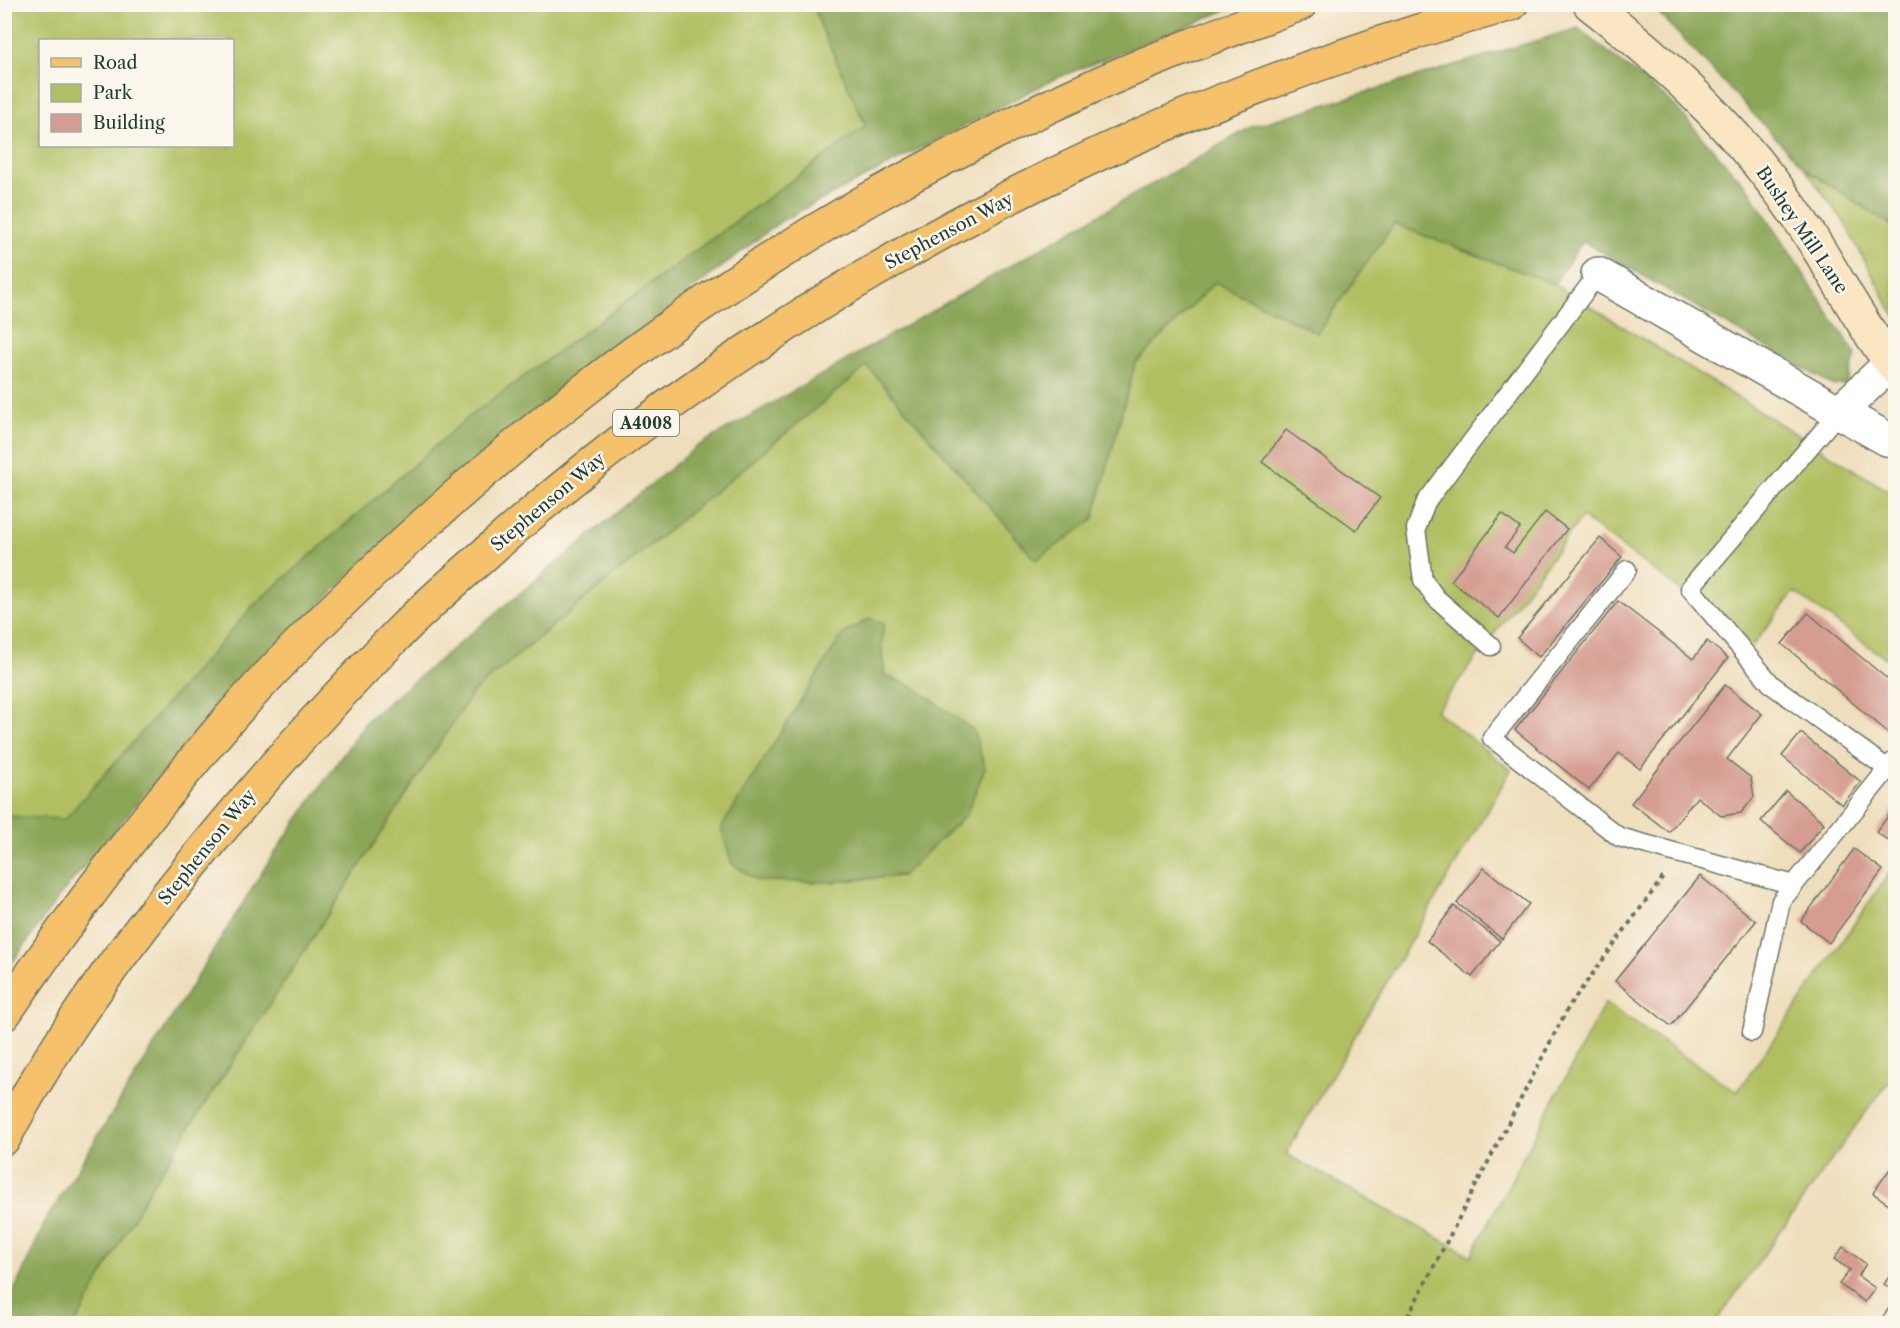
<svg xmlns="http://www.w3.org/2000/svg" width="1900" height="1328" font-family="'Libre Caslon Text',serif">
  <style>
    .green { fill: #b1bf62; stroke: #687e4b; stroke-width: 1.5; fill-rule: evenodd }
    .forest { fill: #8ca658; stroke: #567246; stroke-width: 1.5 }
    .building { fill: #d59d91 }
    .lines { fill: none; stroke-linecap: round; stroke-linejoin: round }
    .lane-casing { stroke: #687564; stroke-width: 21 }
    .street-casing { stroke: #687564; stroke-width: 36 }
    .secondary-casing { stroke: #687564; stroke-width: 36 }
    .primary-casing { stroke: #687564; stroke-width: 36 }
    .path { stroke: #687564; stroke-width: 4; stroke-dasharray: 4.5 4.5; stroke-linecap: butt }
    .lane { stroke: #fff; stroke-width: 18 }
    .street { stroke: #fff; stroke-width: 33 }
    .secondary { stroke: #fbe6c4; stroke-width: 33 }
    .primary { stroke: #f5c16b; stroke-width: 33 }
    .labels { text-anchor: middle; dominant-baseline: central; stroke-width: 5; stroke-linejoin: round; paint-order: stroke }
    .shield { fill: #fbf7ec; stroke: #61756b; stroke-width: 1.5 }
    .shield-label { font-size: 16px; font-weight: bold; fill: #1f3d34 }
    .street-label { font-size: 18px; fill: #1f3d34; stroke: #fbf7ec }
  </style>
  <rect width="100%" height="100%" fill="#fbf7ec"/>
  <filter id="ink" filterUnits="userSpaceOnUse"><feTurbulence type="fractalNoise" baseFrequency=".0167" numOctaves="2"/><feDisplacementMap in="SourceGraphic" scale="12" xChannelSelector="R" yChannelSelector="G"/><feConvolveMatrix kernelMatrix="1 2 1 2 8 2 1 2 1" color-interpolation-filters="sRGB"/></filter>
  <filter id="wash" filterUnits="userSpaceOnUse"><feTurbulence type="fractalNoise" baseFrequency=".008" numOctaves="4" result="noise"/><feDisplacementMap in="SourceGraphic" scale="24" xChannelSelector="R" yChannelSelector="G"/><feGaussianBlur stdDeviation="1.35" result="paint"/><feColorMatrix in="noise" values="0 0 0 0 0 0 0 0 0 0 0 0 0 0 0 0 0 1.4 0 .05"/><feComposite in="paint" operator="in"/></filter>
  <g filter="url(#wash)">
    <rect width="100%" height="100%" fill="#efdebc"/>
    <path class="green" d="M4,5H813L822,29L866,126L466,419L254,605L65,820L5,816ZM40,40H232V146H40Z
      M1805,169L1895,227V317L1844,222Z
      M1394,224L1554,284L1895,495V665L1794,592L1753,645L1582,517L1436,711L1511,770L1286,1154L1471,1256L1605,1003L1737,1092L1895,865V1074L1857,1124L1715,1323L74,1324L150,1188L473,692L867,366L1036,560L1093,520L1135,364L1215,282L1317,333ZM884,623L881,646L885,676L914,687L903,876L831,882L758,881Z"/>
    <path class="forest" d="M1714,4L1895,5V227L1805,169L1657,11Z
      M813,5H1239L1052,80L781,221L526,418L360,566L227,695L58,898L5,973V816L65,819L254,605L466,419L866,126L822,29Z
      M1578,28L1672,103L1750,191L1856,355L1846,385H1832L1583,241L1554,284L1394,224L1317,333L1215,282L1135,364L1093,520L1036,560L867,366L473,692L150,1188L76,1323L5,1324V1311L47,1218L271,858L367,720L696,447L1251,127Z
      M870,618L884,623L881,646L885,676L914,687L974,731L985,768L966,815L903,875L831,882L758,881L732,864L721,828L842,635Z"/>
    <g id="blocks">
      <path class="building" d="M1286,430L1380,498L1356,530L1262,462Z
        M1545,512L1567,529L1499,618L1451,581L1502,514L1520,528L1505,547L1513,553Z
        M1600,538L1622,557L1539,657L1517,638Z
        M1618,601L1693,659L1707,641L1728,658L1640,769L1619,753L1589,790L1515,730Z
        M1808,613L1896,686V728L1890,734L1782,644Z
        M1725,685L1762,714L1727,759L1751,778L1754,797L1741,813L1721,816L1697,797L1669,832L1631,803Z
        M1801,733L1861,782L1842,805L1782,756Z
        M1786,791L1824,823L1800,853L1761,821Z
        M1896,806V846L1876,832Z
        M1854,849L1883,870L1829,943L1801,921Z
        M1484,868L1529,904L1502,939L1457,903Z
        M1700,876L1756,921L1671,1026L1615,981Z
        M1454,906L1500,941L1472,977L1427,941Z
        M1889,1170L1896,1175V1209L1873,1193Z
        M1843,1247L1866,1264L1858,1276L1875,1288L1865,1302L1839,1284L1850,1270L1834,1259Z
        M1896,1267V1292L1884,1284Z
        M1891,1305L1896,1309V1324H1878Z"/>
    </g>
  </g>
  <g filter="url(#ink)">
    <use href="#blocks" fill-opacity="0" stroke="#687564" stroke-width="1.5"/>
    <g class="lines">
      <g class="lane-casing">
        <path id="lane" d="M1839,412L1690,588L1772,685L1888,769
          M1627,570L1492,738L1619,837L1794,885
          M1491,646L1436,598L1423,580L1416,529L1426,502L1598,274
          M1752,1032L1781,901L1894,761"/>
      </g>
      <g class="street-casing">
        <path id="street" d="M1598,274L1839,412L1891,363
          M1839,412L1887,439L1896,440"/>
      </g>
      <g class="secondary-casing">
        <path id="secondary" d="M1590,4C1671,66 1746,139 1802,223C1834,271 1860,324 1896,369"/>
      </g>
      <g class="primary-casing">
        <path id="primary" d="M4,1014C74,911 148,814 228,720C283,657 344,598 406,541C546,412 699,297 864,202C967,144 1079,89 1189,46C1226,31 1263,18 1300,4
          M4,1138C63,1026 141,925 222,828C278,761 336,696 398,634C425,606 455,581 484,555C775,294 1133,107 1511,4"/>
      </g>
      <path class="path" d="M1404,1324L1569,1006L1664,876"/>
      <use href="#lane" class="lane"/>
      <use href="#street" class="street"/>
      <use href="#secondary" class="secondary"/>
      <use href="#primary" class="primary"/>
    </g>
  </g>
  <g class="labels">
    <rect class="shield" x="613" y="410" width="66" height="26" rx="4.5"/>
    <g class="shield-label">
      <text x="646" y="423">A4008</text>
    </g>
    <g class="street-label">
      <text transform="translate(1802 230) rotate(56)">Bushey Mill Lane</text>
      <text transform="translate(949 231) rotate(-28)">Stephenson Way</text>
      <text transform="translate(548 502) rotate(-40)">Stephenson Way</text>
      <text transform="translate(207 847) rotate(-51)">Stephenson Way</text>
    </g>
  </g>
  <rect width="1900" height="1328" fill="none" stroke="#fbf7ec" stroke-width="24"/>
  <rect x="39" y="39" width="195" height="108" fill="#fbf7ec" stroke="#a3ada2" stroke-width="1.5"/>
  <rect x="51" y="58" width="30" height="9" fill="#f5c16b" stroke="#a3ada2" stroke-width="1.5"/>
  <text x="93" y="69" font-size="18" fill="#1f3d34">Road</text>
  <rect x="51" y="84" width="30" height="18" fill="#b1bf62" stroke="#a3ada2" stroke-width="1.5"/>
  <text x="93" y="99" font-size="18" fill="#1f3d34">Park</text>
  <rect x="51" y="114" width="30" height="18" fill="#d59d91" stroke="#a3ada2" stroke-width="1.5"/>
  <text x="93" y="129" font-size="18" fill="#1f3d34">Building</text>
</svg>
